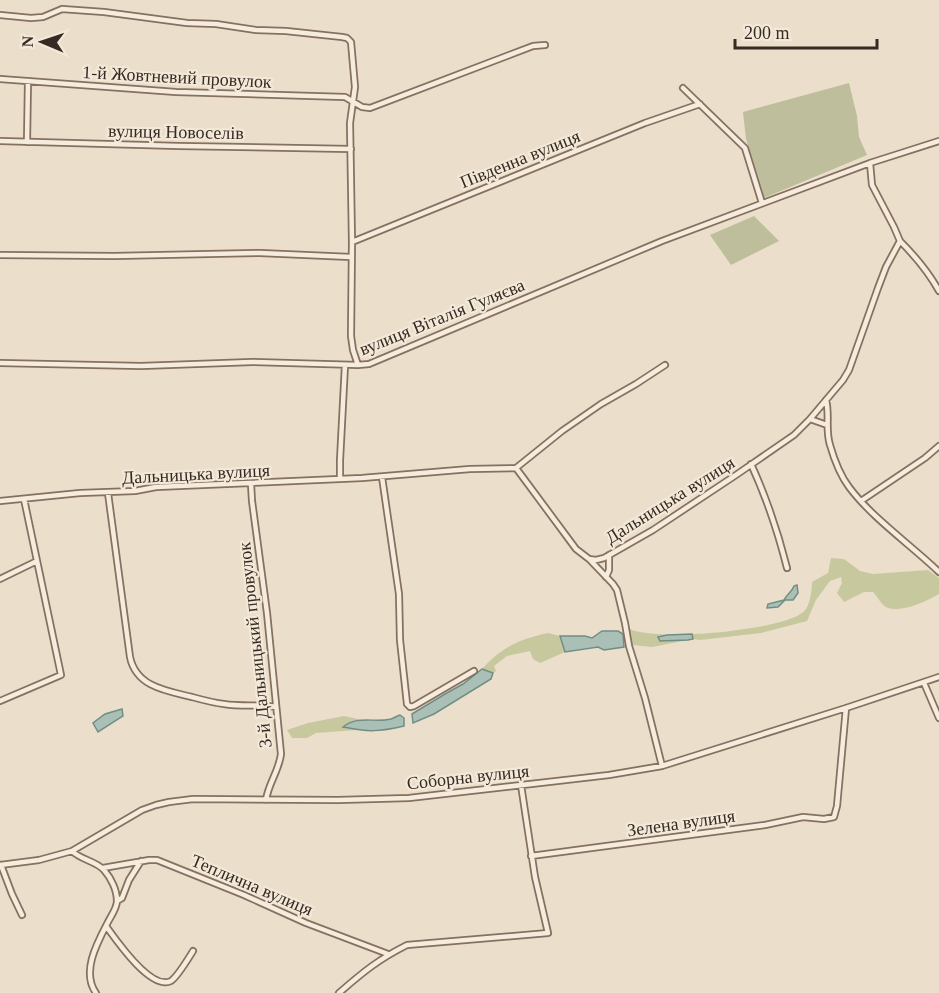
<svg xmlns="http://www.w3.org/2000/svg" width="939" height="993" font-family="'Times New Roman',serif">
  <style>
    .green { fill: #c8c89f }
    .cemetery { fill: #bebe9d }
    .water { fill: #aac0b7; stroke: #718e84; stroke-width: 1.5 }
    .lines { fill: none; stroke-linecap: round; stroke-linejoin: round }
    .minor-casing { stroke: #867060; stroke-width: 8 }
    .minor { stroke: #f6ecdd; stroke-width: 4.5 }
    .labels { text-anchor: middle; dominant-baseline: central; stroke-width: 4.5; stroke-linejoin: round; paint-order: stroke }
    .street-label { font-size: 18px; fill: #382a22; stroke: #f3e9d9 }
  </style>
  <rect width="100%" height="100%" fill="#ebdeca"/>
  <path class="green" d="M831,558L844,559L860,571L873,574L928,570L939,578V594C927,601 900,614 886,607C881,604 877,596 873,592H864L844,602L837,593L842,583L841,577L830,581L816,600L807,621L761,633L700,640L693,639L692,634C713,634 795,626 806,609C810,602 812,590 812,582L828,573Z
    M628,628C638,634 655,633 667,635L658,637L661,641L688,640L652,647L633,645L630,641Z
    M548,633L560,636L565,652L540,663L533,659L530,651L507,656L494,666L496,671L493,673L482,669C502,647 520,639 548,633Z
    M344,716L363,720L350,722L344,727L357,730L316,733L307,738H292L287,730L308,723Z"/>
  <path class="cemetery" d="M849,83L857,116L859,137L867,155L764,198L746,139L743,112Z
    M754,216L779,241L731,265L710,235Z"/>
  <path class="water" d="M797,585L798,593L793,600H785L778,607L767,608L768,604L784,600C787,594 792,592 794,586Z
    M602,631H618L623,634L624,647L604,650L598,647L565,652L560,636H585L592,638Z
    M692,634L693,639L688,640L660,641L658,637L667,635Z
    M482,669L493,673L491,679L434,714L413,723L412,714L445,694L463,684Z
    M122,709L123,716L98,732L93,723L105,714Z
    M400,715L404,718V726C379,732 368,732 343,727C357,715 375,723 391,719C394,718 397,716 400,715Z"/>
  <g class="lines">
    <g class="minor-casing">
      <path id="minor" d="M0,15L31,18L43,17L62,9L104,12L187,23L216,24L256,30L286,31L342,37L347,38L351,42L355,87L350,123L352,242L351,336L353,350L358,365
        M0,79L176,92L345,97L362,107L370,108L533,46L545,45
        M683,88L745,148L762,203
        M0,141L179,146L351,149
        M27,142L28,81
        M900,241C915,256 929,273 939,291
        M352,242L645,123L700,104
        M0,255L114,256L260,253L351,257
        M0,363L141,366L252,362L358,365L369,364L662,241L870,163
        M826,400C830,415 825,429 830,445C834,459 840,475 849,487C872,518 911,545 939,572
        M810,419L827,425
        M751,464C767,499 778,532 787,568
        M516,468L562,431L601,404L636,384L665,365
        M382,477L399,594L400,640L407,704L410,707L414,706L474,671
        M340,479V460L345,365
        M251,484L252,501L267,613L281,754C279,771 268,784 266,800
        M108,493L130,657C136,687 167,691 192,697C203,700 214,703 224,704C242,707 259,704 276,707
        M0,501L80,493L135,491L156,487L362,478L470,469L516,468L576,549L589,559L596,560L604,558L653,530L736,475L794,435L810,419L843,380L849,370L878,288L886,267L900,241L894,227L872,185L870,163L939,141
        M861,501L925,458L939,446
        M590,560L613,584L617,590L625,623L629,646L645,698L662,766
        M606,577L609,570V555
        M0,579L37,561
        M924,683L939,718
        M0,701L61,675L24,499
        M72,851C81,860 96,861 104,870C111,878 117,890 117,901C117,908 111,916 108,922C97,943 81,972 96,993
        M531,856L765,825L803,817L824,819L834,817L837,806L846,708
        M0,865L39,860L72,851L142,810L156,805L169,802L193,799L338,800L409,798L609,775L662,766L846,708L939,677
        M1,865L12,894L22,915
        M103,868L149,860H157L244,895L306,923L388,954
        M117,901L122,898L129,880L141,861
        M106,926C116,940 151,991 171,981C178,976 188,959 193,951
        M339,993C363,972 379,959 407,945L548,933L535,877L521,785"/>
    </g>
    <use href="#minor" class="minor"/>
  </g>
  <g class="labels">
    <g class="street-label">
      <text transform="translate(177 77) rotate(3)">1-й Жовтневий провулок</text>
      <text transform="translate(176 132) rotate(1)">вулиця Новоселів</text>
      <text transform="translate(520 159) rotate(-22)">Південна вулиця</text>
      <text transform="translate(442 317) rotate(-22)">вулиця Віталія Гуляєва</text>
      <text transform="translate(196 474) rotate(-3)">Дальницька вулиця</text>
      <text transform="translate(670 500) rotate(-32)">Дальницька вулиця</text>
      <text transform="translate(255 645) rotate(-96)">3-й Дальницький провулок</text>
      <text transform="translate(468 777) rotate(-6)">Соборна вулиця</text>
      <text transform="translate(681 823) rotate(-8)">Зелена вулиця</text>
      <text transform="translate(252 885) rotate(23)">Теплична вулиця</text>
    </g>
  </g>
  <g transform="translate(42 42) rotate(272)" stroke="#f3e9d9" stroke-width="4.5" paint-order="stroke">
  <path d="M0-4.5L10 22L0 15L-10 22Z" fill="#382a22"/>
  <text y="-9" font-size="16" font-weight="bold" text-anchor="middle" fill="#382a22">N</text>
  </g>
  <path d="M735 39v9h142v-9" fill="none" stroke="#382a22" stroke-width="3"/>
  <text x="744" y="39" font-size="18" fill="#382a22" stroke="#f3e9d9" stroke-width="4.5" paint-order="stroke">200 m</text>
</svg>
